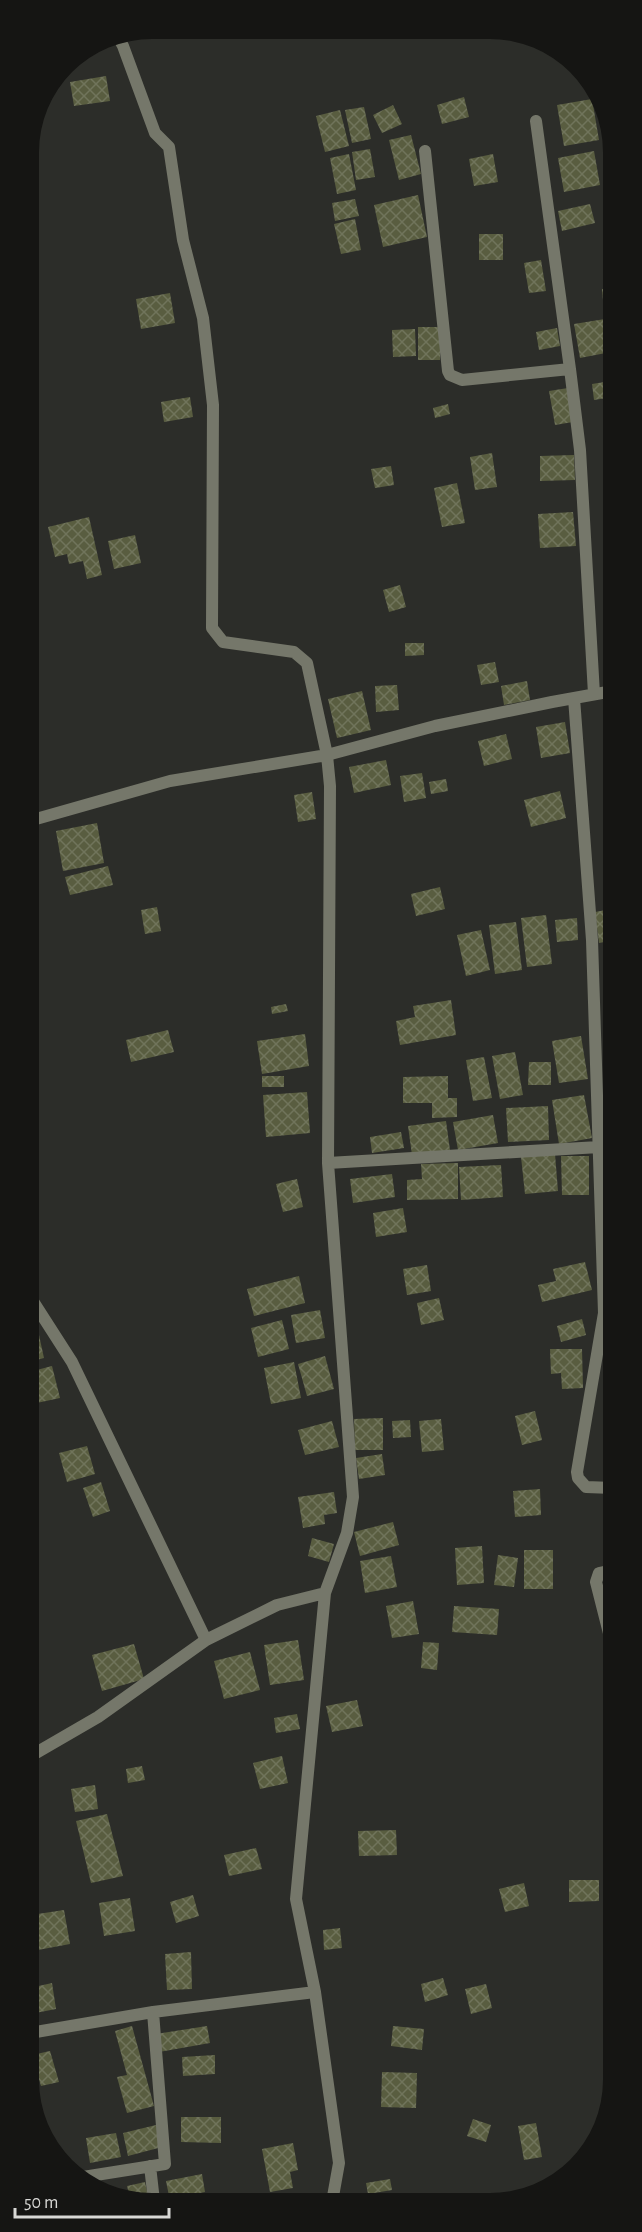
<svg xmlns="http://www.w3.org/2000/svg" width="642" height="2232" font-family="'Alegreya Sans',sans-serif">
  <style>
    .building { fill: url(#building-cross-hatch) }
    .lines { fill: none; stroke-linecap: round; stroke-linejoin: round }
    .street { stroke: #75776a; stroke-width: 12 }
  </style>
  <defs>
    <pattern id="building-cross-hatch" width="8" height="8" patternUnits="userSpaceOnUse" patternTransform="scale(1.5)"><rect width="8" height="8" fill="#595d40"/><path d="M0 0l8 8M0 8l8-8" fill="none" stroke="#70745b"/></pattern>
  </defs>
  <rect width="100%" height="100%" fill="#2c2d29"/>
  <path class="building" d="M106,76L110,101L74,106L70,82Z
    M464,97L469,117L442,124L437,105Z
    M592,99L599,140L564,146L557,105Z
    M393,105L402,124L382,133L373,115Z
    M364,107L371,139L352,143L345,110Z
    M340,110L349,146L325,152L316,116Z
    M411,135L421,174L399,180L389,140Z
    M370,149L375,177L356,180L352,152Z
    M594,151L600,185L564,192L558,158Z
    M349,154L356,190L337,194L330,158Z
    M493,154L498,182L474,186L469,159Z
    M418,195L427,237L383,247L374,205Z
    M355,199L359,216L335,221L332,203Z
    M590,204L595,223L562,231L558,211Z
    M355,219L361,250L341,254L334,224Z
    M479,234H503V260H479Z
    M541,260L546,291L529,293L524,263Z
    M612,288V311H604L602,289Z
    M170,293L175,323L141,329L136,299Z
    M605,319L611,352L580,358L574,324Z
    M418,327H440V360H418Z
    M557,328L560,346L539,350L536,332Z
    M415,329L416,356L393,357L392,330Z
    M611,381L613,397L594,400L592,384Z
    M568,388L573,422L555,425L549,391Z
    M190,397L193,417L164,422L161,402Z
    M448,404L450,414L435,418L433,408Z
    M492,453L497,487L475,490L470,457Z
    M574,455L575,480L540,481V456Z
    M391,466L394,485L375,488L371,469Z
    M457,483L465,523L442,527L434,488Z
    M573,512L576,546L540,548L538,514Z
    M89,517L102,575L87,579L83,561L69,564L67,554L55,557L48,527Z
    M135,535L141,563L114,569L108,541Z
    M400,585L406,607L389,612L383,590Z
    M405,643H424V655L405,656Z
    M495,662L499,682L481,685L477,665Z
    M527,681L530,700L504,705L501,686Z
    M397,685L399,710L376,712L375,686Z
    M362,691L371,730L337,738L328,699Z
    M565,722L570,753L541,758L536,727Z
    M506,734L512,759L484,766L478,741Z
    M386,760L391,785L354,793L349,767Z
    M422,773L426,798L404,802L400,776Z
    M446,779L448,791L431,794L429,782Z
    M560,791L566,818L531,827L524,800Z
    M312,792L316,819L298,822L294,795Z
    M97,823L104,863L63,871L56,831Z
    M108,866L113,885L70,895L65,877Z
    M440,887L445,909L416,916L411,894Z
    M157,907L161,931L145,934L141,910Z
    M606,910L610,941L599,943L595,912Z
    M546,915L552,964L527,967L521,918Z
    M577,918L578,940L557,942L555,920Z
    M516,922L522,970L495,974L489,925Z
    M481,930L490,970L466,976L457,935Z
    M451,1000L456,1035L400,1045L396,1021L415,1017L413,1006Z
    M286,1004L288,1011L272,1014L271,1007Z
    M168,1030L174,1052L131,1062L126,1040Z
    M305,1034L309,1066L262,1074L257,1041Z
    M581,1036L588,1079L559,1083L552,1041Z
    M515,1052L523,1095L500,1099L492,1056Z
    M484,1057L492,1098L473,1101L466,1060Z
    M529,1062H551V1085H528Z
    M262,1076H284V1087H262Z
    M448,1076V1098H457V1117L432,1118V1103H403V1077Z
    M307,1092L310,1133L266,1137L263,1095Z
    M584,1095L592,1138L559,1144L552,1100Z
    M548,1106L549,1140L508,1142L506,1108Z
    M493,1115L498,1143L458,1150L453,1122Z
    M446,1121L450,1150L412,1155L408,1126Z
    M29,1130L35,1149L29,1151Z
    M401,1132L404,1148L372,1153L370,1137Z
    M555,1154L558,1191L525,1194L521,1157Z
    M561,1156H589V1195H562Z
    M458,1163V1199L407,1200V1180L422,1179L421,1164Z
    M501,1165L503,1197L461,1200L459,1167Z
    M613,1166V1189H611L608,1167Z
    M392,1174L395,1197L353,1203L350,1179Z
    M297,1179L303,1207L283,1212L276,1184Z
    M403,1208L407,1232L376,1237L373,1213Z
    M585,1262L592,1290L542,1302L538,1285L556,1281L553,1269Z
    M427,1265L431,1291L407,1295L403,1269Z
    M299,1276L305,1303L254,1316L247,1289Z
    M439,1298L444,1320L421,1325L417,1303Z
    M320,1310L325,1338L296,1343L291,1315Z
    M582,1319L586,1335L561,1342L557,1326Z
    M282,1320L289,1349L258,1357L251,1328Z
    M37,1326L44,1358L29,1362V1328Z
    M550,1349H582L583,1388L562,1389L561,1373L551,1374Z
    M325,1356L334,1389L307,1396L298,1364Z
    M294,1362L301,1398L271,1404L264,1368Z
    M52,1366L60,1398L32,1404L29,1394V1372Z
    M535,1411L542,1440L522,1445L515,1416Z
    M383,1418V1450H355L354,1419Z
    M441,1419L444,1450L422,1452L419,1421Z
    M410,1420L411,1437L393,1438L392,1421Z
    M332,1421L339,1447L305,1455L298,1430Z
    M87,1446L95,1474L67,1482L59,1453Z
    M382,1454L385,1475L359,1479L356,1458Z
    M101,1482L110,1511L93,1517L83,1488Z
    M540,1489L541,1515L515,1517L513,1491Z
    M334,1492L337,1513L324,1515L325,1524L303,1528L298,1497Z
    M393,1522L399,1545L360,1556L354,1532Z
    M312,1538L334,1544L329,1562L308,1556Z
    M482,1546L484,1583L457,1585L455,1548Z
    M524,1550H553V1589H524Z
    M498,1555L518,1558L514,1587L494,1585Z
    M391,1556L397,1587L365,1593L360,1561Z
    M413,1601L419,1634L392,1638L386,1606Z
    M454,1606L499,1609L497,1635L452,1632Z
    M298,1640L304,1680L270,1685L264,1645Z
    M423,1642L439,1643L437,1670L421,1668Z
    M134,1644L144,1679L102,1691L92,1655Z
    M250,1652L260,1690L224,1699L214,1661Z
    M357,1700L363,1726L332,1732L326,1706Z
    M297,1714L300,1729L276,1733L274,1718Z
    M282,1756L288,1783L260,1789L253,1763Z
    M142,1766L145,1780L128,1783L126,1769Z
    M95,1785L98,1809L75,1812L71,1789Z
    M107,1814L123,1876L91,1883L76,1821Z
    M396,1830L397,1855L359,1856L358,1831Z
    M256,1848L262,1869L229,1876L224,1855Z
    M569,1880H599V1901L569,1902Z
    M524,1883L529,1906L505,1912L499,1889Z
    M193,1895L199,1916L176,1923L170,1902Z
    M130,1898L135,1931L104,1936L99,1903Z
    M64,1910L70,1944L38,1950L31,1915Z
    M340,1928L342,1948L324,1950L323,1930Z
    M191,1952L192,1989L167,1990L165,1954Z
    M443,1978L448,1995L425,2002L421,1984Z
    M52,1983L56,2009L30,2014V1988Z
    M486,1984L492,2008L471,2014L465,1989Z
    M132,2026L154,2106L127,2113L117,2077L127,2075L115,2031Z
    M207,2026L210,2043L159,2052L156,2034Z
    M393,2026L424,2029L422,2050L391,2046Z
    M50,2051L59,2082L41,2086L32,2055Z
    M215,2055V2074L183,2076L182,2057Z
    M382,2072L417,2073L416,2108L381,2107Z
    M181,2117H221V2143L181,2142Z
    M473,2119L491,2125L486,2142L467,2136Z
    M536,2123L542,2157L524,2160L518,2126Z
    M156,2125L162,2147L128,2156L123,2133Z
    M116,2133L121,2157L90,2163L86,2138Z
    M293,2143L298,2170L290,2172L293,2188L270,2192L262,2149Z
    M202,2174L205,2192L189,2195L190,2201H170L166,2181Z
    M390,2179L392,2190L368,2194L366,2183Z
    M145,2182L149,2201H131L127,2186Z"/>
  <g class="lines">
    <path class="street" d="M117,35L123,46L155,133L169,147L183,240L203,318L213,405L212,628L223,642L294,652L307,663L327,755L330,786L328,1163L353,1497L347,1533L325,1593L296,1899L315,1992L339,2163L332,2202
      M536,121L570,369
      M425,151L448,371L450,375L462,380L570,369L580,450L594,694
      M574,698L592,940L604,1313L577,1472L578,1478L586,1487L613,1488
      M29,821L170,781L327,755L435,726L552,702L613,691
      M328,1163L599,1147
      M29,1295L72,1362L206,1640
      M613,1570L599,1573L596,1582L613,1649
      M29,1757L98,1717L206,1640L277,1605L325,1593
      M30,2033L153,2012L315,1992
      M613,2089L610,2065L613,2044
      M150,2166L154,2201
      M83,2177L165,2164L153,2012"/>
  </g>
  <path d="M0 0H642V2232H0ZM152 39H490A113 113 0 0 1 603 152V2080A113 113 0 0 1 490 2193H152A113 113 0 0 1 39 2080V152A113 113 0 0 1 152 39Z" fill="#151513" fill-rule="evenodd"/>
  <path d="M15 2208v9h154v-9" fill="none" stroke="#d8d8d5" stroke-width="3"/>
  <text x="24" y="2208" font-size="18" fill="#d8d8d5" stroke="#151513" stroke-width="4.5" paint-order="stroke">50 m</text>
</svg>
